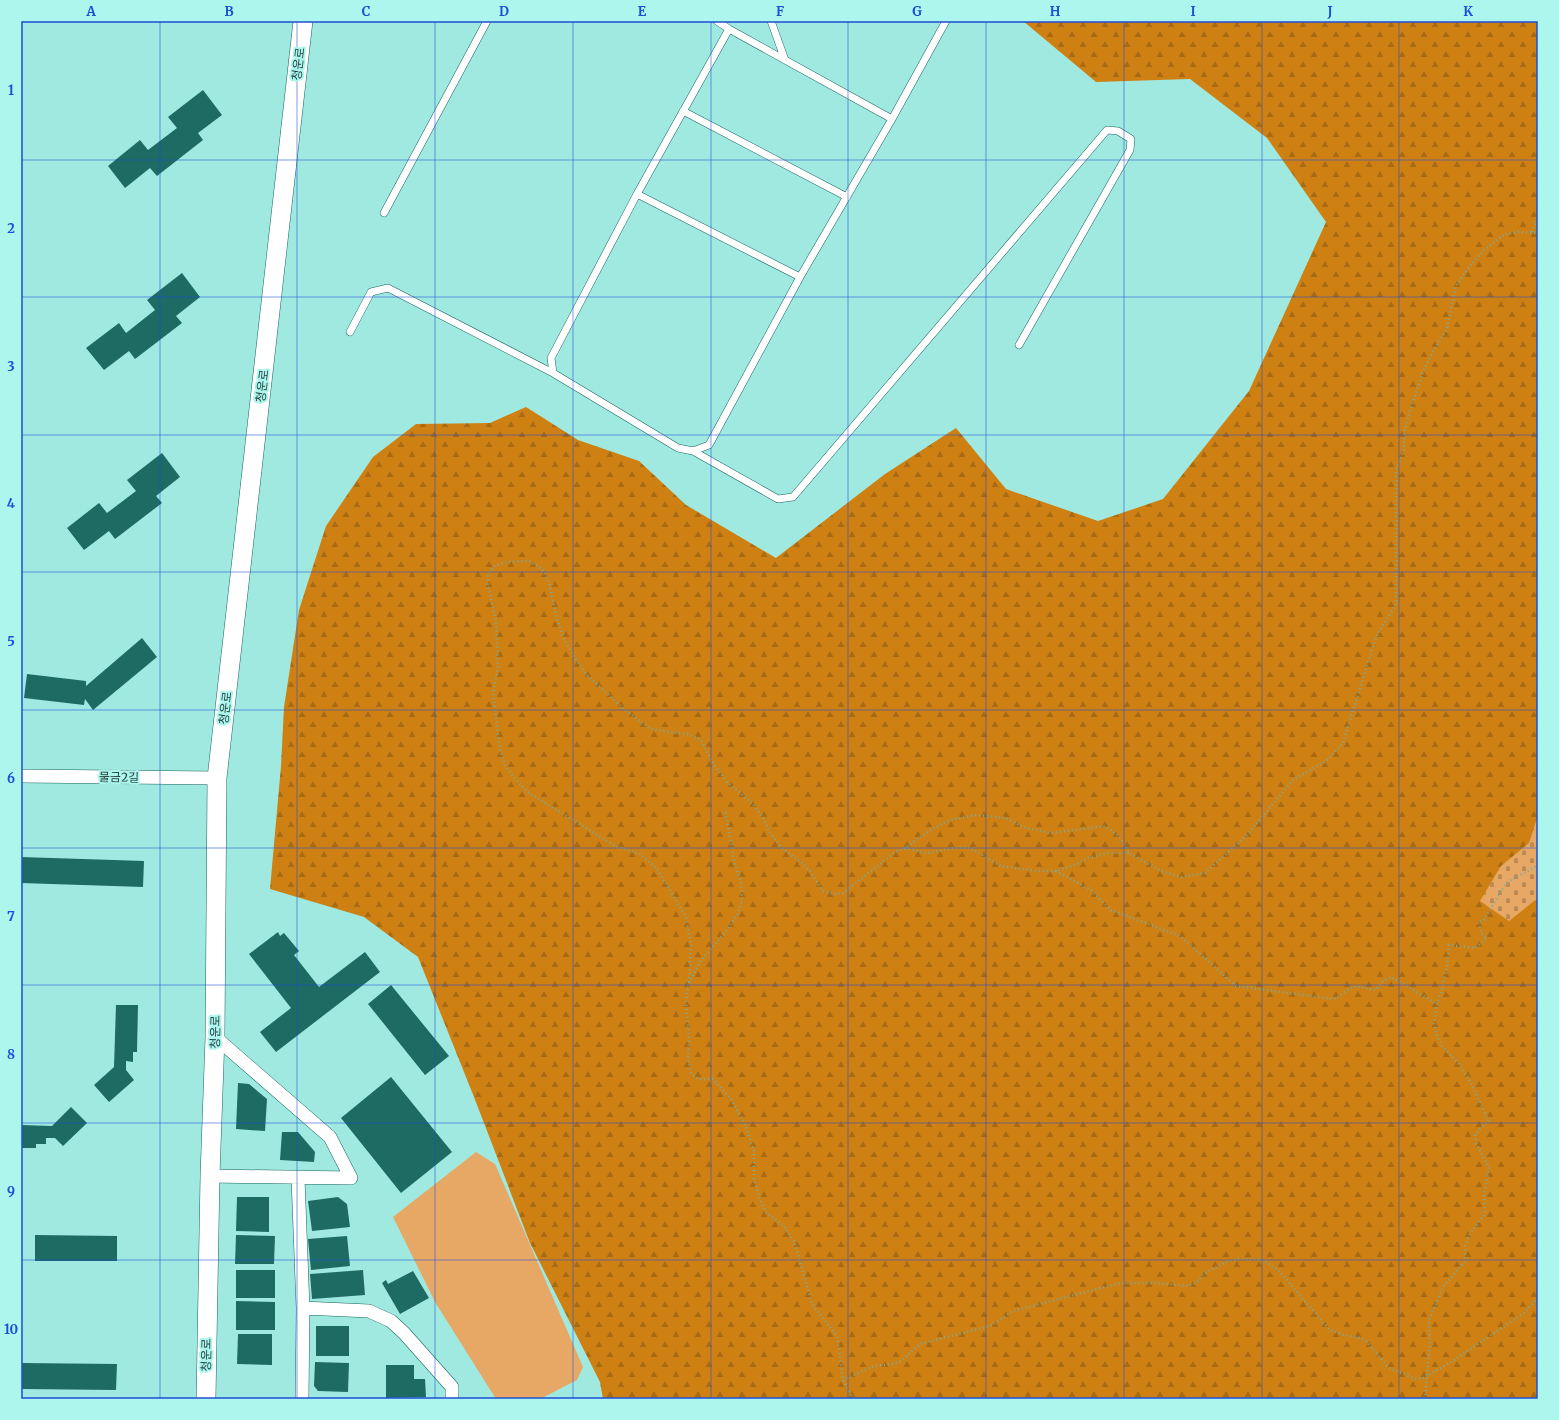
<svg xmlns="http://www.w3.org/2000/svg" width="1559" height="1420" font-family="Merriweather,'Noto Sans KR',serif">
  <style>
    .grass { fill: #e8a865 }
    .forest { fill: url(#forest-firs) }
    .cemetery { fill: url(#cemetery-stones) }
    .building { fill: #1e6b64 }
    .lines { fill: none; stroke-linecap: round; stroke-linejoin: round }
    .lane-casing { stroke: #17665f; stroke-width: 8 }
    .street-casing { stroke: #17665f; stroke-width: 14 }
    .secondary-casing { stroke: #17665f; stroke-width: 20 }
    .path { stroke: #73aca5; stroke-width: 2.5; stroke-dasharray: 1 3; stroke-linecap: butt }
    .lane { stroke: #fff; stroke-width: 7 }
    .street { stroke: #fff; stroke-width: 13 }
    .secondary { stroke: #fff; stroke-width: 19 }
    .grid { fill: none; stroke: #1d4ed8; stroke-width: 1; stroke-opacity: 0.55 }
    .labels { text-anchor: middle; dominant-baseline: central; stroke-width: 4; stroke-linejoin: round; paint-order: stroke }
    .street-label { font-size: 12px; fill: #254340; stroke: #adf6ed }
    .neatline { fill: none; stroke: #1d4ed8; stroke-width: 1.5 }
    .grid-label { font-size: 13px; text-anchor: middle; font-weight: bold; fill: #1d4ed8 }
  </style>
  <defs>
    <pattern id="forest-firs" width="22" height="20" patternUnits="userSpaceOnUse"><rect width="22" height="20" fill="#cf8013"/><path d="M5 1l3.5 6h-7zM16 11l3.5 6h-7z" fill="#a86a13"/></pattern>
    <pattern id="cemetery-stones" width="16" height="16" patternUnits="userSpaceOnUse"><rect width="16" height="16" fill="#e8a865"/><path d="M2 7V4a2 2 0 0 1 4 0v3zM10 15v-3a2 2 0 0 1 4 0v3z" fill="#bc8a55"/></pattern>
  </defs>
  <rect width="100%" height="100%" fill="#a0e9e0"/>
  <path class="grass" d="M476,1152L495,1164L583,1367L577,1380L540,1399H496L435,1302L393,1217Z"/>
  <path class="forest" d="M1023,21H1538V1399H603L600,1382L530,1243L474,1097L418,957L364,917L270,889L281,766L284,707L299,610L326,526L373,457L416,424L490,423L526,407L578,440L639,461L686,505L776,558L885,474L956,428L1006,489L1098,521L1163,499L1249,391L1326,222L1267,138L1190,79L1096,82Z"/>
  <path class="cemetery" d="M1538,815V898L1509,921L1480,901L1501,866L1529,843Z"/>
  <path class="building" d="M203,90L222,115L198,133L203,140L157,176L150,168L125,188L108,166L140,140L148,150L177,128L168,117Z
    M182,273L200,297L176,316L182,323L135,359L129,351L104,370L86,348L119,323L126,333L155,310L147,300Z
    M162,453L180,477L156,496L162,503L115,539L109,531L84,550L67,528L99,503L107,513L136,491L127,480Z
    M142,638L157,657L93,710L85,699L84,705L24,698L27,674L86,681V686Z
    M21,857L144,861L143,887L21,883Z
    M278,932L280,936L284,933L299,951L294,955L319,987L365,952L380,972L276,1052L260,1032L291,1008L249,954Z
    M391,985L449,1056L425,1075L368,1004Z
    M116,1005H138L137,1052H133V1062L126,1061V1070L134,1080L109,1102L94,1085L114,1067Z
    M391,1077L452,1152L401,1193L341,1118Z
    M238,1083L249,1084L267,1099L265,1131L236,1129Z
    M71,1107L87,1123L63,1146L55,1138H46V1144H36V1148H21V1125L52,1126Z
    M282,1132H298L315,1152L314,1162L280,1160Z
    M237,1197H269V1232L236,1231Z
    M338,1197L347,1204L350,1227L312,1231L308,1201Z
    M35,1235L117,1236V1261H35Z
    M236,1235L275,1236L274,1264H235Z
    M347,1236L350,1266L311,1270L308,1239Z
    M236,1270H275V1298H236Z
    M363,1270L365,1295L312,1299L310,1274Z
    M413,1271L429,1298L400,1314L382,1283L386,1280L388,1284Z
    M236,1301L275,1302V1330H236Z
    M316,1326H349V1356H316Z
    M238,1334H272V1365L237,1364Z
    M315,1362L349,1363L348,1392L318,1391L314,1386Z
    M21,1363L117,1364L116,1390L21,1389Z
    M386,1365H414V1379H425L426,1397L386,1398Z"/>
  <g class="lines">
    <g class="lane-casing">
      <path id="lane" d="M717,21L729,29L892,119L800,277L709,445L693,451L678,448L553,373L551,358L637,194L729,29
        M771,21L785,60
        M683,111L847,197
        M892,119L946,21
        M637,194L800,277
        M384,213L487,21
        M350,332L371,292L388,288L553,373
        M693,451L778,499L793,497L1107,130L1118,131L1131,139L1130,150L1019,345"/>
    </g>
    <g class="street-casing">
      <path id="street" d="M21,776L217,778
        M210,1176L351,1178L330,1137L215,1037
        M298,1178L303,1308L302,1399
        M303,1308L369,1311L391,1321L404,1333L452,1387V1399"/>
    </g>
    <g class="secondary-casing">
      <path id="secondary" d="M206,1399L210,1176L215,1037L217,778L303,21"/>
    </g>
    <path class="path" d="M1532,232L1538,217
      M905,848L927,853L954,848H970L1001,866L1039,871H1056L1074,865L1088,858L1108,853H1129
      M1056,871L1091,890L1111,910L1180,936L1236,986L1334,999L1354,986L1376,990L1382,982L1391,977L1437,1004
      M689,983L700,962L727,930L737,915L742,900L741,882L735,865L725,809
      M843,1380L874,1366L892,1364L901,1361L920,1344L990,1326L1013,1311L1120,1283H1157L1189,1286L1197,1282L1203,1274L1228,1261L1239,1259L1264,1260L1279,1271L1330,1330L1344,1335L1361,1338L1366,1341L1389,1368L1416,1379H1421L1427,1376L1451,1362L1524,1313L1538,1298
      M853,1399L843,1380L837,1336L812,1304L794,1241L784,1226L766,1212L760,1200L754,1179V1151L745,1124L731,1099L713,1079H698L691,1073L688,1060L689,1038L686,1001L690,971L691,944L686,917L657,869L639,853L617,847L529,793L516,780L505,765L500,750L493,694L498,667L496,621L488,585V574L495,566L507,562L529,561L542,569L549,582L557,619L564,639L574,657L587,675L625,710L651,729L670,732L688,734L701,740L714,765L727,782L753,804L763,817L770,833L783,849L800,861L809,870L823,891L835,894L843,893L895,852L905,848L932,829L950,820L976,815L1006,818L1023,827L1050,833L1105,826L1119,836L1129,853L1161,871L1181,877L1205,873L1246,836L1293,780L1326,761L1343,743L1376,637L1396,604V470L1404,450V433L1409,414L1423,372L1435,348L1446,331L1456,286L1470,266L1484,250L1505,234L1519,232L1538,233
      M1425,1399L1430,1341L1429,1320L1443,1287L1465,1261V1246L1470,1234L1485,1214L1484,1195L1489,1168L1476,1143L1475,1135L1488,1120L1470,1081L1458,1063L1442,1046L1437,1036L1434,1025L1437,1004L1442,990L1447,965L1449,945L1475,948L1487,938L1482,934L1478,922L1484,920L1506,883L1538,865"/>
    <use href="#lane" class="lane"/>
    <use href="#street" class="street"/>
    <use href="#secondary" class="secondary"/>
  </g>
  <path class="grid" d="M160,21V1399M297,21V1399M435,21V1399M573,21V1399M711,21V1399M848,21V1399M986,21V1399M1124,21V1399M1262,21V1399M1399,21V1399M21,160H1538M21,297H1538M21,435H1538M21,572H1538M21,710H1538M21,848H1538M21,985H1538M21,1123H1538M21,1260H1538"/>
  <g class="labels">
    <g class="street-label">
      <text transform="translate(298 64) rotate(-83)">청운로</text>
      <text transform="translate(262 386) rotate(-83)">청운로</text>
      <text transform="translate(225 708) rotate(-83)">청운로</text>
      <text transform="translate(119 777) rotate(1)">물금2길</text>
      <text transform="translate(215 1032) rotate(-89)">청운로</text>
      <text transform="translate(206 1355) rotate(-89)">청운로</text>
    </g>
  </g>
  <rect width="1559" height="1420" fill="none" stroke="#adf6ed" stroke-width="44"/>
  <rect x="22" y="22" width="1515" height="1376" class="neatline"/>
  <g class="grid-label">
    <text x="91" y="16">A</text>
    <text x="229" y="16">B</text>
    <text x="366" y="16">C</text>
    <text x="504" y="16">D</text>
    <text x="642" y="16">E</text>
    <text x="780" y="16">F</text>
    <text x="917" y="16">G</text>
    <text x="1055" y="16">H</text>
    <text x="1193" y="16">I</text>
    <text x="1330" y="16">J</text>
    <text x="1468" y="16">K</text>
    <text x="11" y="95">1</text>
    <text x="11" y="233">2</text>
    <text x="11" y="371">3</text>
    <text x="11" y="508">4</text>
    <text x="11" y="646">5</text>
    <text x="11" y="783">6</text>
    <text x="11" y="921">7</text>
    <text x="11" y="1059">8</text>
    <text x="11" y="1196">9</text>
    <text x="11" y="1334">10</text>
  </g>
</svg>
